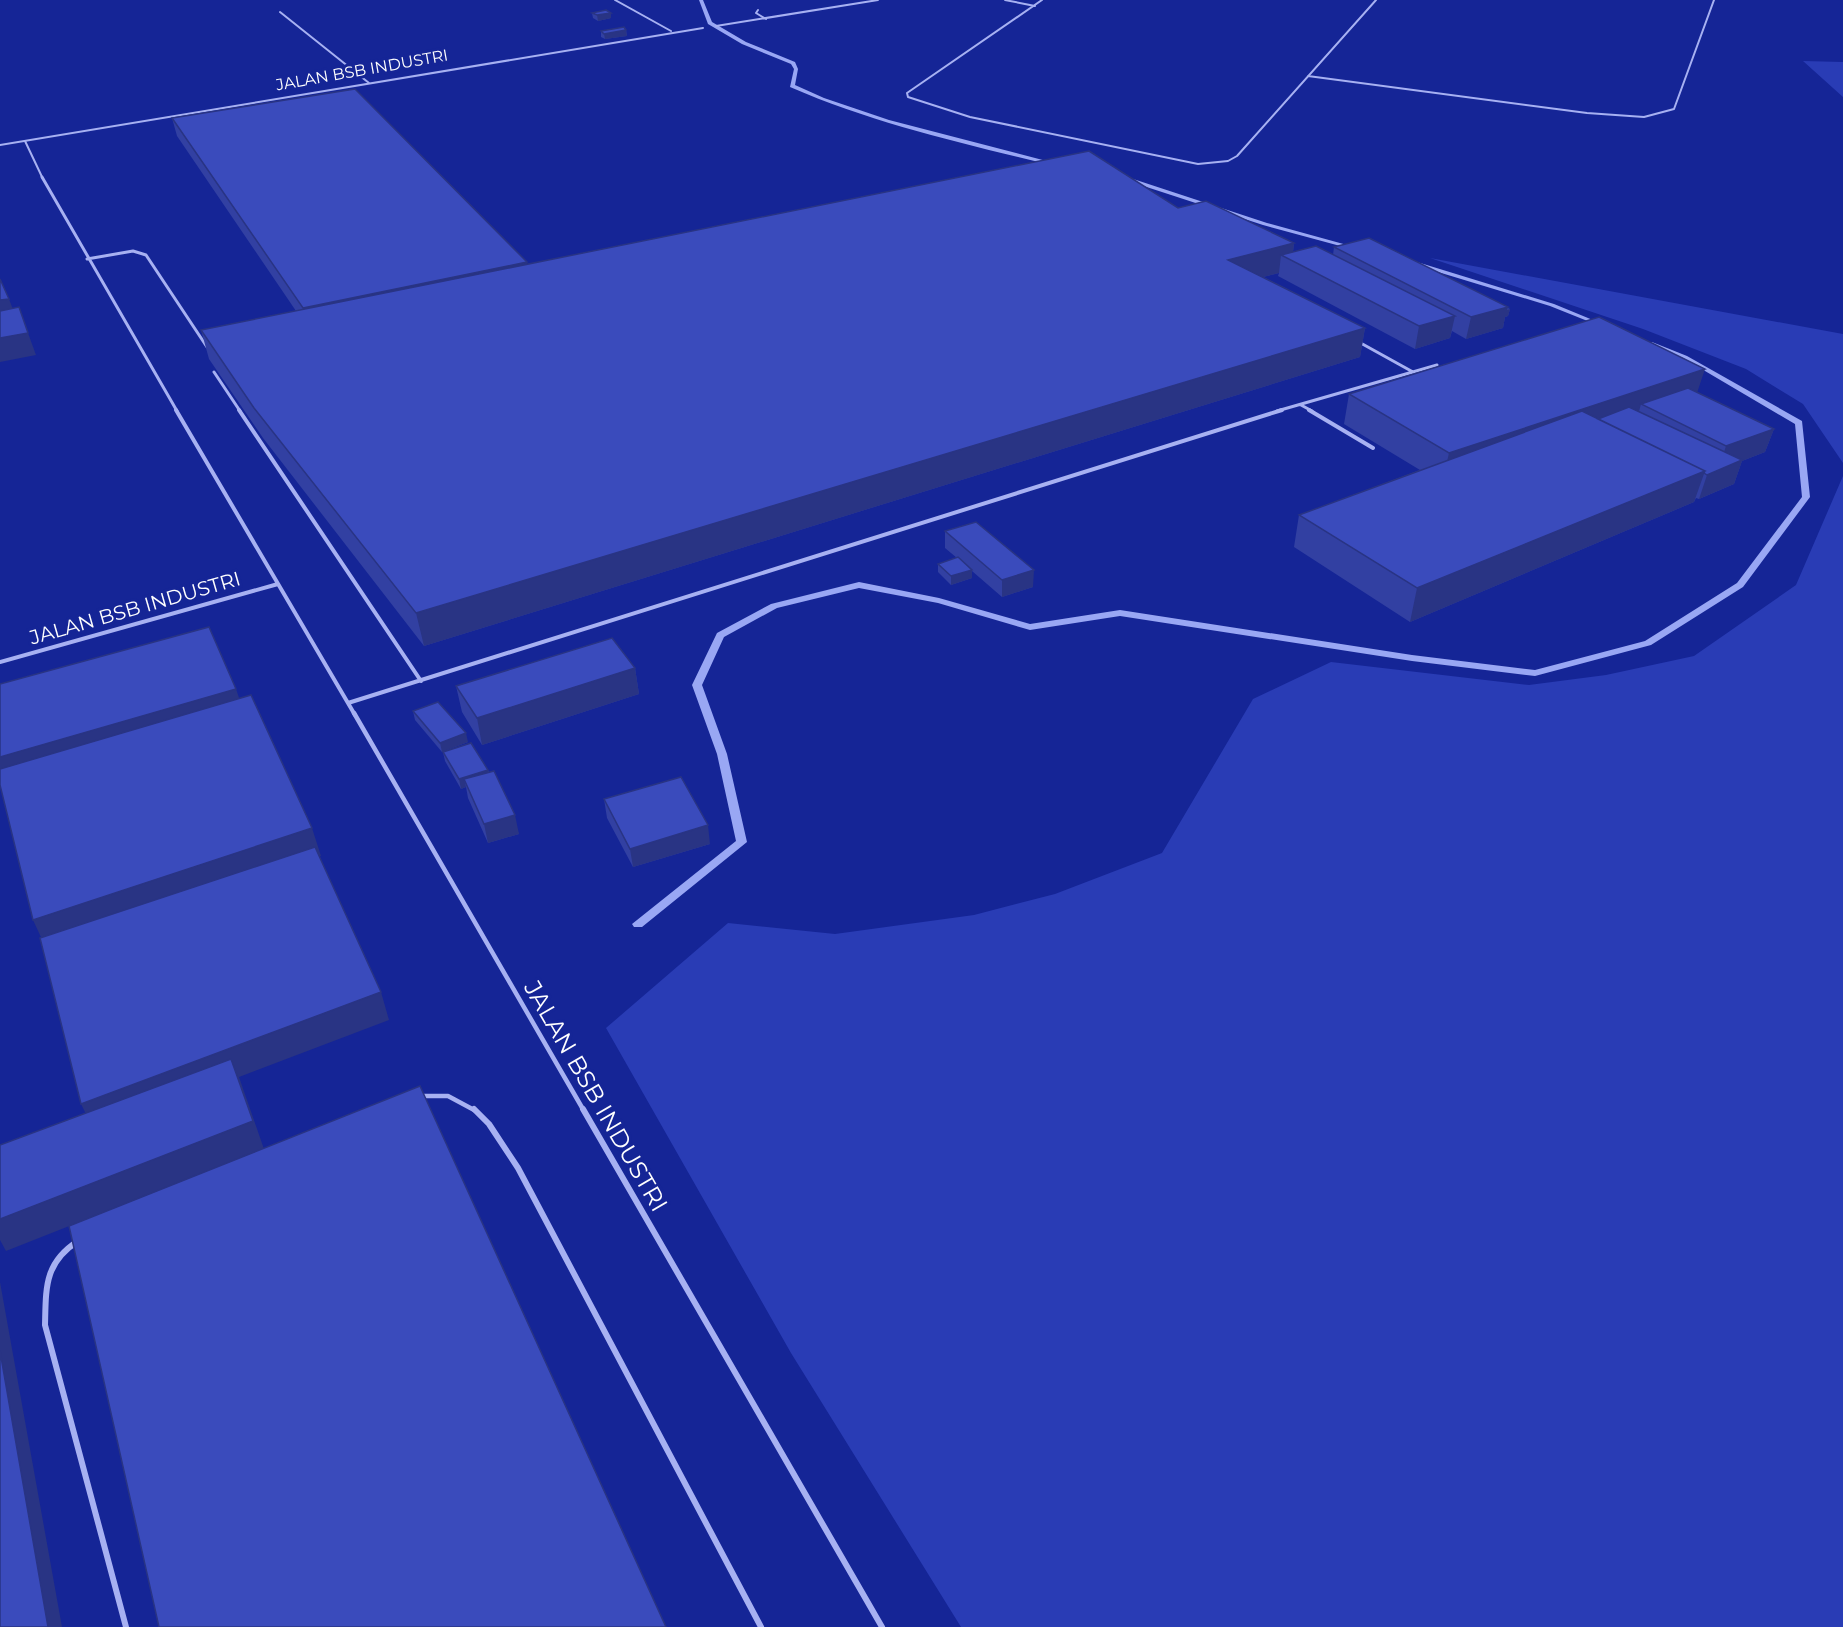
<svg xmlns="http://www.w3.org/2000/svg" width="1843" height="1627" font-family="Montserrat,sans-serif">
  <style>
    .green { fill: #293cb5 }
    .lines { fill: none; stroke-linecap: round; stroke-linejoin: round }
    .stream { fill: #99a7f4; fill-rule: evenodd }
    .service-far4 { stroke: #a7b1f2; stroke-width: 2 }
    .service-far3 { stroke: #a7b1f2; stroke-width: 3 }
    .service-far2 { stroke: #a7b1f2; stroke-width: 4 }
    .service-far1 { stroke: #a7b1f2; stroke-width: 4.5 }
    .service { stroke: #a7b1f2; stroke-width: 6 }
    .wall { fill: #3240a2 }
    .shaded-wall { fill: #293484 }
    .building { fill: #3a4bbc; stroke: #293484; stroke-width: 1.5 }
    .labels { text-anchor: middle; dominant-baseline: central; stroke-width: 6; stroke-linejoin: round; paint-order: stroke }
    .far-street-label { font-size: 16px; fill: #fff; stroke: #152596 }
    .street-label { font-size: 20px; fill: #fff; stroke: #152596 }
    .near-street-label { font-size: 24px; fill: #fff; stroke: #152596 }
  </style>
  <rect width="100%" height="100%" fill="#152596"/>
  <path class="green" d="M1803,61L1843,62V97Z
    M1430,258L1843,334V463L1803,404L1746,369L1643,329Z
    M1843,476V1627H961L791,1353L606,1028L728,923L835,934L974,915L1055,894L1162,853L1253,699L1331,662L1529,685L1606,675L1694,656L1796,585Z"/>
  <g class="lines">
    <path class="stream" d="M699,0H703L712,22L746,42L795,62L798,69L795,85L824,98L889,120L1058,164L1055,166C965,144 875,124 790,87L794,69L791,64L742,44L708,24Z
      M1121,175L1267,223L1358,248L1355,250L1263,225L1119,178V176Z
      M1417,262L1554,304L1605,325L1600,326L1550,306L1415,265V263Z
      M1648,342H1652L1687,356L1802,421L1810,497L1743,587L1651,645L1535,676L1412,661L1120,616L1030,630L938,603L859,588L777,608L724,637L702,685L727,754L747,842L642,927H634L632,924L736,841L717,754L692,685L717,633L771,604L859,582L939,598L1030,624L1120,610L1412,655L1535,670L1645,641L1737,583L1802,497L1795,424L1683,358L1648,344Z"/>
    <path class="service-far4" d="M615,0L671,31
      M1005,0L1035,6
      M1042,0L907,93L908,97L970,117L1198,164L1228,161L1237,156L1376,0
      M758,10L756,13L766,19
      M280,12L369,83
      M716,26L878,0
      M1308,76L1587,113L1644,117L1674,109L1714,0
      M25,141L43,179
      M0,145L703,28"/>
    <path class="service-far3" d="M42,177L177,411
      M87,259L133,251L146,255L207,347
      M1357,341L1413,372
      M214,372L240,411
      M1301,405L1312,411
      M1277,411L1437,365"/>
    <path class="service-far2" d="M176,410L355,715
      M239,410L421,681
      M1309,410L1373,448
      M0,662L278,584
      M348,703L1282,410"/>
    <path class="service-far1" d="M354,713L584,1111
      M420,1096H448L476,1111"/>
    <path class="service" d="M474,1109L489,1124L518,1168L761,1627
      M583,1109L882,1627
      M78,1241C44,1263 46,1288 45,1325L126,1627"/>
  </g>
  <path class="wall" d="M592,13L611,18L598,21L593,18Z
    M626,30L627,36L605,39L601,37V31Z
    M172,118L527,264L1178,208L1294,243L1293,252L1333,255L1334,247L1508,307V308L1510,309L1508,316L1505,317L1503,328L1466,339L1452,331L1450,338L1415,349L1278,276L1279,273L1263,277L1365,328L1360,357L424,646L263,438L209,359L201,330L296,311L177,136Z
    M1697,392L1774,429L1765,452L1742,461L1734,484L1699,499L1696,498L1694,502L1410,622L1294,547L1299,515L1420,470L1344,424L1349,394Z
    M945,531L1033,587L1002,597L972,571V578L951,585L938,572V564L957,558L945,548Z
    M635,668L639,694L482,745L462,712L456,686Z
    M413,711L468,742L442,752L415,720Z
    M443,752L488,770L519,834L488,843L468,798L466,787L461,789L445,761Z
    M604,799L710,844L633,867L607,818Z"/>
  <path class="shaded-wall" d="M611,13V18L598,21L597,15Z
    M626,30L627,36L605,39L604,34Z
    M1294,243L1292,260L1281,255L1279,273L1224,287L1228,260Z
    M527,262L530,284L309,330L303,308Z
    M9,299L17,320L0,324V300Z
    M1508,307L1507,310L1510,309L1508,316L1505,317L1503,328L1466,339L1471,317Z
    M1455,316L1450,338L1415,349L1419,326Z
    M1365,328L1360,357L424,646L416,613Z
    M28,333L36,355L0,362V338Z
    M1705,369L1695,399L1641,404L1637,419L1442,484L1449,453Z
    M1774,429L1765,452L1742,461L1734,484L1699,499L1707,475L1718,470L1726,446Z
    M1705,471L1694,502L1410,622L1417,588Z
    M972,570V578L951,585V576Z
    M1034,570L1033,587L1002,597V580Z
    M635,668L639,694L482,745L477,718Z
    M236,689L245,715L0,787V757Z
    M466,733L468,742L442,752L440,743Z
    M488,770L490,779H464L466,787L461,789L459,779Z
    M515,815L519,834L488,843L484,824Z
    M708,825L710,844L633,867L630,849Z
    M312,828L321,856L46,948L33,920Z
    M381,992L389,1020L239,1077L264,1149L6,1251L0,1240V1219L95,1132L81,1104Z
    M0,1282L62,1627H48L0,1351Z"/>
  <path class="building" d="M606,10L611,13L597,15L592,13Z
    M624,27L626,30L604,34L601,31Z
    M355,89L527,262L303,308L172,118Z
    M1089,151L1178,208L1206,201L1294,243L1228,260L1365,328L416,613L254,408L201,330Z
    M1369,238L1508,307L1471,317L1334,247Z
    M1316,246L1455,316L1419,326L1281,255Z
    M0,279L9,299L0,300Z
    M19,307L28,333L0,338V311Z
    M1599,317L1705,369L1449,453L1349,394Z
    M1688,388L1774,429L1726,446L1641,404Z
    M1629,407L1742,460L1707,475L1704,473L1705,471L1598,419Z
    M1582,411L1705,471L1417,588L1299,515Z
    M976,522L1034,570L1002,580L945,531Z
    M958,557L972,570L951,576L938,564Z
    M209,627L236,689L0,757V684Z
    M612,638L635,668L477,718L456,686Z
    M251,695L312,828L33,920L0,785V769Z
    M438,702L466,733L440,743L413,711Z
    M471,743L488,770L459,779L443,752Z
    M494,771L515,815L484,824L464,779Z
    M681,777L708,825L630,849L604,799Z
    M315,847L381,992L81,1104L40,938Z
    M231,1059L253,1121L0,1219V1145Z
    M420,1086L666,1627H159L69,1226Z
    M0,1351L48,1627H0Z"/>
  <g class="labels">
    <g class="far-street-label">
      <text transform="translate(362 70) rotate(-10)">JALAN BSB INDUSTRI</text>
    </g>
    <g class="street-label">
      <text transform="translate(135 608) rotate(-16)">JALAN BSB INDUSTRI</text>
    </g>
    <g class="near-street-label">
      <text transform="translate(596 1096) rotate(60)">JALAN BSB INDUSTRI</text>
    </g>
  </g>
</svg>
